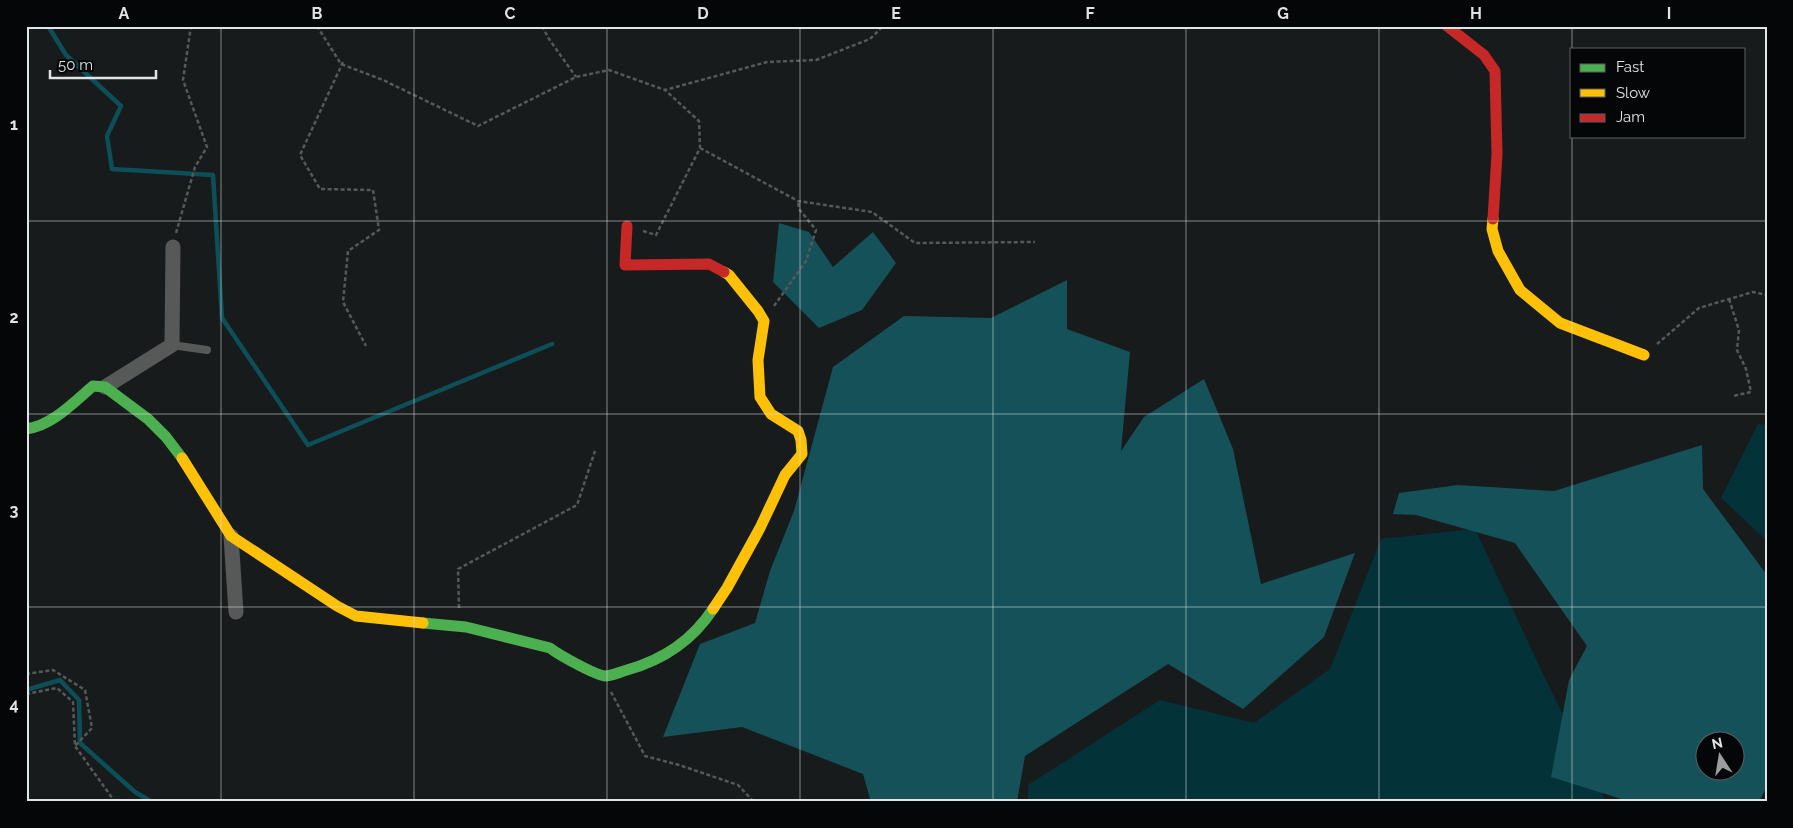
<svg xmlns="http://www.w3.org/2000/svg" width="1793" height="828" font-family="Raleway,sans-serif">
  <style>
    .green { fill: #033239 }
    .forest { fill: #155159; fill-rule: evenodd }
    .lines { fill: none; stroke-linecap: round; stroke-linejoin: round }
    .stream { stroke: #0d4f58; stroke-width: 4.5 }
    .path { stroke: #565859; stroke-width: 2.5; stroke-dasharray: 4 2.5; stroke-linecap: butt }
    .lane { stroke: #575959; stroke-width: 8 }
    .street { stroke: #575959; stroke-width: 15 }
    .fast { stroke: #4caf50; stroke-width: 11 }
    .slow { stroke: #ffc107; stroke-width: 11 }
    .jam { stroke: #c62828; stroke-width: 11 }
    .grid { fill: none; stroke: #e0e4e5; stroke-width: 1; stroke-opacity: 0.55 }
    .neatline { fill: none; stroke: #e0e4e5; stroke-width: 2 }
    .grid-label { font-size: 16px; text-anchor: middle; font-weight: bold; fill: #e0e4e5 }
  </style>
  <rect width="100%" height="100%" fill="#181b1c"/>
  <path class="green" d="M1758,424L1767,425V541L1721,498Z
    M1475,529L1545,678L1606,802H1028V785L1160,700L1254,723L1330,669L1381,539Z"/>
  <path class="forest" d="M779,223L809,232L833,267L873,232L896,263L862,310L819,328L773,282Z
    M1067,280V329L1130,352L1121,451L1144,417L1204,379L1233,449L1261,584L1355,553L1324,637L1243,709L1168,664L1025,756L1017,802H871L863,774L742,727L663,737L700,644L755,623L770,571L794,511L833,367L904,316L991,318Z
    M1702,445L1703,489L1767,575V786L1759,802H1631L1551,777L1569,680L1587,646L1515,543L1416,515L1393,514L1399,493L1458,485L1554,491ZM1706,740H1736V770H1706Z"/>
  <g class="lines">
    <path class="stream" d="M48,26L66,55L121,106L107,136L112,169L213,175L222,318L308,445L552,344
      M26,690L60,680L79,700L80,743L135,792L152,802"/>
    <path class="path" d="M317,26L341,64L383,80L478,126L576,77L609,70L665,90L767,62L816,60L870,39L883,26
      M542,26L549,39L576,77
      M343,62L300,155L320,189L373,190L379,230L348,251L343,302L366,346
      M700,148L798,201L872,212L915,243L1035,242
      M643,231L656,235L700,148L699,121L665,90
      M176,233L195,167L207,147L183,80L191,26
      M1729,299L1739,330L1737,350L1746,369L1751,392L1733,396
      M774,306L806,261L816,230L799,209L798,201
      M1657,344L1699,308L1753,292L1767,295
      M459,608L458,569L577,505L595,451
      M26,674L53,670L85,690L92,728L75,746
      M611,692L645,756L679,765L738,785L754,802
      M26,694L57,688L73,702L75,746L115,802"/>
    <path class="lane" d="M172,345L207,350"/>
    <path class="street" d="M105,387L172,345L173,247
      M231,536L236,612"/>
    <path class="fast" d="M26,429C52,426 74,402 93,386L105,387L148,419L166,437L182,458
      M423,623L466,627L550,648C559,655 595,675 605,676C612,676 620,672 627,670C663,660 692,641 713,609"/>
    <path class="slow" d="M1493,219L1492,229L1498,251L1520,290L1560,323L1644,355
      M182,458L231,536L337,606L356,616L423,623
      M713,609L727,588L760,528L785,475L802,454L801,440L798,431L771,414L760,397L758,360L764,321L758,311L729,275L724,272"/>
    <path class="jam" d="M1447,26L1484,55L1495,71L1497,154L1493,219
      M627,226L625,265L709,264L724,272"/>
  </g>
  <path class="grid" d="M221,26V802M414,26V802M607,26V802M800,26V802M993,26V802M1186,26V802M1379,26V802M1572,26V49M1572,136V802M26,221H1767M26,414H1767M26,607H1767"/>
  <rect width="1793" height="828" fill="none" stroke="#050607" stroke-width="55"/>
  <rect x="1570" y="48" width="175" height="90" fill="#050607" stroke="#5d5f60"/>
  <rect x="1580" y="64" width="25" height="8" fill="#4caf50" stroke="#5d5f60"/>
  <text x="1616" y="72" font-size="15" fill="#e0e4e5">Fast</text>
  <rect x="1580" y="89" width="25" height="8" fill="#ffc107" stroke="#5d5f60"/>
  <text x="1616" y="98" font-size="15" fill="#e0e4e5">Slow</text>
  <rect x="1580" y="114" width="25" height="8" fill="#c62828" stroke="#5d5f60"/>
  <text x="1616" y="122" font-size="15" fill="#e0e4e5">Jam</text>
  <g transform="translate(1720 756) rotate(348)"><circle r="24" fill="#050607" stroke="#5d5f60"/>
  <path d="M0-4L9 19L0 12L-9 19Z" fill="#9a9e9f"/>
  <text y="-8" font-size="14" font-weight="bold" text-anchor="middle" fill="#e0e4e5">N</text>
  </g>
  <path d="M50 70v8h106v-8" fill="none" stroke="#e0e4e5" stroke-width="2.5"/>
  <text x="58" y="70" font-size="15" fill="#e0e4e5" stroke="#050607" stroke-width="4" paint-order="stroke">50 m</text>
  <rect x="28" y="28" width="1738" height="772" class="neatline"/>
  <g class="grid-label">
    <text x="124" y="19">A</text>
    <text x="317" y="19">B</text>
    <text x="510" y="19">C</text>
    <text x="703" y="19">D</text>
    <text x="896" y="19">E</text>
    <text x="1090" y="19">F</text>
    <text x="1283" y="19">G</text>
    <text x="1476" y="19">H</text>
    <text x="1669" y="19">I</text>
    <text x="14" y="130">1</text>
    <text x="14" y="323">2</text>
    <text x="14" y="516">3</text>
    <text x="14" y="710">4</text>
  </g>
</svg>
